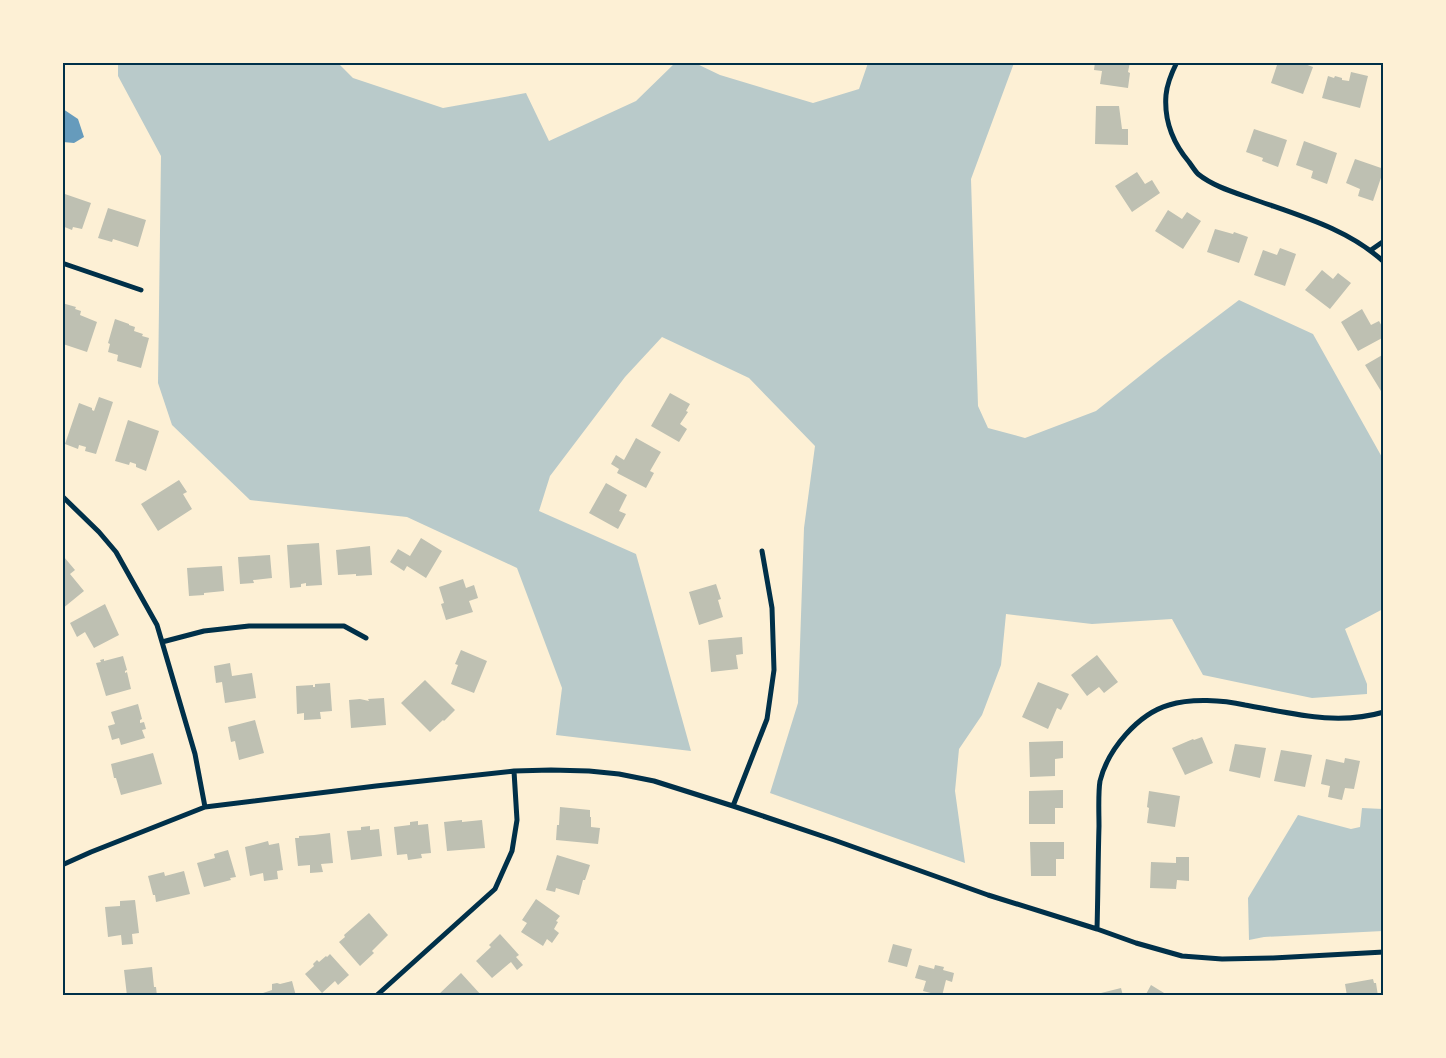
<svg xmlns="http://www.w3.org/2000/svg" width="1446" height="1058" font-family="Barlow,sans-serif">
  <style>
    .green { fill: #b9caca }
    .water { fill: #669bbc }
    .building { fill: #bec0b2 }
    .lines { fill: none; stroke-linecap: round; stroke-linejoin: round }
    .minor { stroke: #003049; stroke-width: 5 }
    .neatline { fill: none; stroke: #003049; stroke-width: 2 }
  </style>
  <rect width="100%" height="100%" fill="#fdf0d5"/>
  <path class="green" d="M118,63H338L353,78L443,108L526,93L549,141L636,101L675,63H695L720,75L813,103L859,89L868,63H1014L971,179L978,406L988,428L1025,438L1096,411L1161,359L1239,300L1313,334L1383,459V609L1345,629L1367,684V694L1312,698L1203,675L1172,619L1092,624L1006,614L1001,665L982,715L959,749L955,791L965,863L770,793L798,703L804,528L815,446L749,378L662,337L625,377L550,476L539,511L636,554L691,751L556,735L562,688L517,568L407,517L250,500L172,425L158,383L161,156L118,76Z
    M1362,808L1383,809V931L1264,937L1249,940L1248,898L1298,815L1351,829L1360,827Z"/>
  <path class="water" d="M63,109L78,119L84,137L74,143L63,142Z"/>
  <path class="building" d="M1095,62H1130L1128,72L1130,73L1128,88L1100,84L1102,71L1094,70Z
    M1278,62H1290L1297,65L1299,62L1313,67L1303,94L1271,83Z
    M1351,72L1368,76L1360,108L1322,98L1328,76L1334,78L1335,76L1342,78V80L1349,81Z
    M1096,106H1119L1122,129H1128V145L1095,144Z
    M1254,129L1287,140L1278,167L1262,161L1263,158L1246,152Z
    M1304,141L1337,153L1327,184L1311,178L1313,171L1296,165Z
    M1355,159L1384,169L1373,201L1358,196L1360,189L1346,183Z
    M1137,172L1145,184L1152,180L1160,193L1132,212L1115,186Z
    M62,193L91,203L82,229L73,227L72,230L62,226Z
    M108,208L146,220L138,247L113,239L112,242L98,238Z
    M1168,210L1182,219L1187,212L1201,221L1183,249L1155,231Z
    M1215,229L1233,234L1234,232L1248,237L1239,263L1207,252Z
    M1280,248L1296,254L1285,286L1254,275L1263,250L1277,255Z
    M1322,270L1333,279L1338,273L1351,283L1330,309L1305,290Z
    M62,303L76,307L75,309L81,311L80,315L97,322L87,352L63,344L65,338L62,337Z
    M1362,309L1371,325L1379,321L1384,330V337L1358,351L1341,322Z
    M115,319L129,324V325L135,327L134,331L143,334L142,336L149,338L141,368L117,361L118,355L108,352L110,344L108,343Z
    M1384,354V396L1365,365Z
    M670,393L690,404L686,411L688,412L680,424L687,429L679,442L651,426Z
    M99,397L113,402L96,454L85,451L86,447L79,445L78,449L65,444L79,403L92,408V410L94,411Z
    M128,420L159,431L146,471L136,467V464L130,462L129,465L115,461Z
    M636,438L661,452L650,471L654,473L646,488L617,473L619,469L611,464L616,455L624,460Z
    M179,480L187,492L183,494L192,509L158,531L141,504Z
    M606,483L627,495L619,511L626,514L618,529L589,513Z
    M421,538L442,551L426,578L407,566L404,571L390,562L398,549L410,556Z
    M319,543L322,585L306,586V583L301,584V587L290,588L287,545Z
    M370,546L372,575L356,576V574L338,575L336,550Z
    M270,555L272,578L253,580L254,583L240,584L238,557Z
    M64,557L75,570L70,574L84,591L62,609V558Z
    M222,566L224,591L204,593V595L189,596L187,568Z
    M463,579L466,588L474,585L478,598L469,601L473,612L446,620L441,604L444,603L439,587Z
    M716,584L721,599L718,600L723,617L699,625L689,592Z
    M105,604L119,635L94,648L85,632L77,637L70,623Z
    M742,637L743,654L736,655L738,669L711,672L708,640Z
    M461,650L487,661L474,693L451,684L458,665L455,664Z
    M1097,655L1118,682L1104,693L1099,687L1087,696L1071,675Z
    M123,656L127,670L125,671V673L127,672L131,689L106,696L96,663L101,662L100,660L104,659V661Z
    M230,663L232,676L252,673L256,698L225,703L222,682L216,683L214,666Z
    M425,680L455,710L444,721L443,720L430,732L401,703Z
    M1038,682L1069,694L1061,710L1057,708L1048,729L1022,717Z
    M330,683L332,711L320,712L321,719L304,720V713L297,714L296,686L313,685V687H315V684Z
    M384,698L386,725L351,728L349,700L360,699L369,701L368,699Z
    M138,704L142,719L140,720V723L144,722L146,729L142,730L145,738L121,745L119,738L112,740L108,726L115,724L111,712Z
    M255,720L264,753L239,760L235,741L231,742L228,727Z
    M1202,737L1213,763L1185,775L1172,748L1193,739L1194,740Z
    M1063,741V758L1055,759V776L1030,777L1029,742Z
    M1235,744L1266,748L1260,778L1229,771Z
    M1281,750L1312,755L1305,787L1274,781Z
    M153,753L162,784L121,795L116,778H114L111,764Z
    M1345,758L1360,761L1354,789L1345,788L1342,800L1328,797L1330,786L1321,784L1326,759L1344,763Z
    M1063,790V808H1055V824H1029V791Z
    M1149,791L1180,796L1175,827L1147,823L1149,808L1147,807Z
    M560,807L590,810V817H591V827L600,828L598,844L556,840L557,825H559Z
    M462,820V822L482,820L485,848L447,851L444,822Z
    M418,821V825L428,824L431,853L421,854L422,858L408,860L407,854L397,855L394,827L410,825V822Z
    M370,826V830L379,829L382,856L351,860L347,831L361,830V827Z
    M330,833L333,863L321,864L323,872L310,873V865L298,866L295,838H299V836L314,835Z
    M268,841L269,845L279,843L283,870L277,871L278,879L264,881L263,873L250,876L245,847Z
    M1030,842H1064V859H1056V876H1031Z
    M228,850L236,877L230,878L231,880L204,887L197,863L215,858L214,854Z
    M557,855L590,865L585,880H583L579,895L556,888L555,892L546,890Z
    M1176,857H1189V881L1177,880L1176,889L1150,888L1151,862L1176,863Z
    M184,871L190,894L156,902L155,895H153L148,876L164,872L165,876Z
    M536,899L560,916L556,921L558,922L554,929L559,933L552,943L547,939L543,946L521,932L527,923L522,920Z
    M135,900L139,933L132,934L133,944L122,945L121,935L108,937L105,907L120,906V901Z
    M369,913L388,935L372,951L374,953L360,966L339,942L345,937L344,935Z
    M500,934L519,955L516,957L523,965L517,970L511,962L492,978L476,961L491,947L489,945Z
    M893,944L912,949L907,967L888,962Z
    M330,954L349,975L338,985L335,981L322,993L305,974L314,966L313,964L317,960L319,962L326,956L327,957Z
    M919,965L934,969L935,965L944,967L943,970L954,973L952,982L946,980L942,996L923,991L926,981L915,978Z
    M152,967L154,987H156L157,996H127L124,970Z
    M461,973L482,996H437Z
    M1373,979L1374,983H1376L1378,996H1347L1345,984Z
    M292,981L296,996H254L272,990V984L277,983L280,984Z
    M1151,985L1169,996H1145Z
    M1121,988L1123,996H1098L1097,994Z"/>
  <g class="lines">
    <path class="minor" d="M1177,62C1172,72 1167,84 1166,95C1164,120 1173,143 1189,162C1192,166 1195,171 1198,174C1213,186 1233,192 1250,198C1297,215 1347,228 1384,262
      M1371,250L1384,241
      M62,263L141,290
      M62,496L99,532L116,552L157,625L195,754L205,807
      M162,642L204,631L249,626H344L366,638
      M733,806L767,719L774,670L772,608L762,551
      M62,865L91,852L205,807L376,786L514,771L551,770L589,771L619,774L654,781L733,806L834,840L988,895L1097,929L1136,943L1182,956L1222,959L1273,958L1384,952
      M1097,929C1098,895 1098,861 1099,826C1099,813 1098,793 1100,781C1108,749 1138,714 1169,705C1191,698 1223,700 1245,705C1291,713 1336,726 1384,712
      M376,996L495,889L512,851L517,820L514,771"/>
  </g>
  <rect width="1446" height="1058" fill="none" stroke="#fdf0d5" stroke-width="128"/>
  <rect x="64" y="64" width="1318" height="930" class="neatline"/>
</svg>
